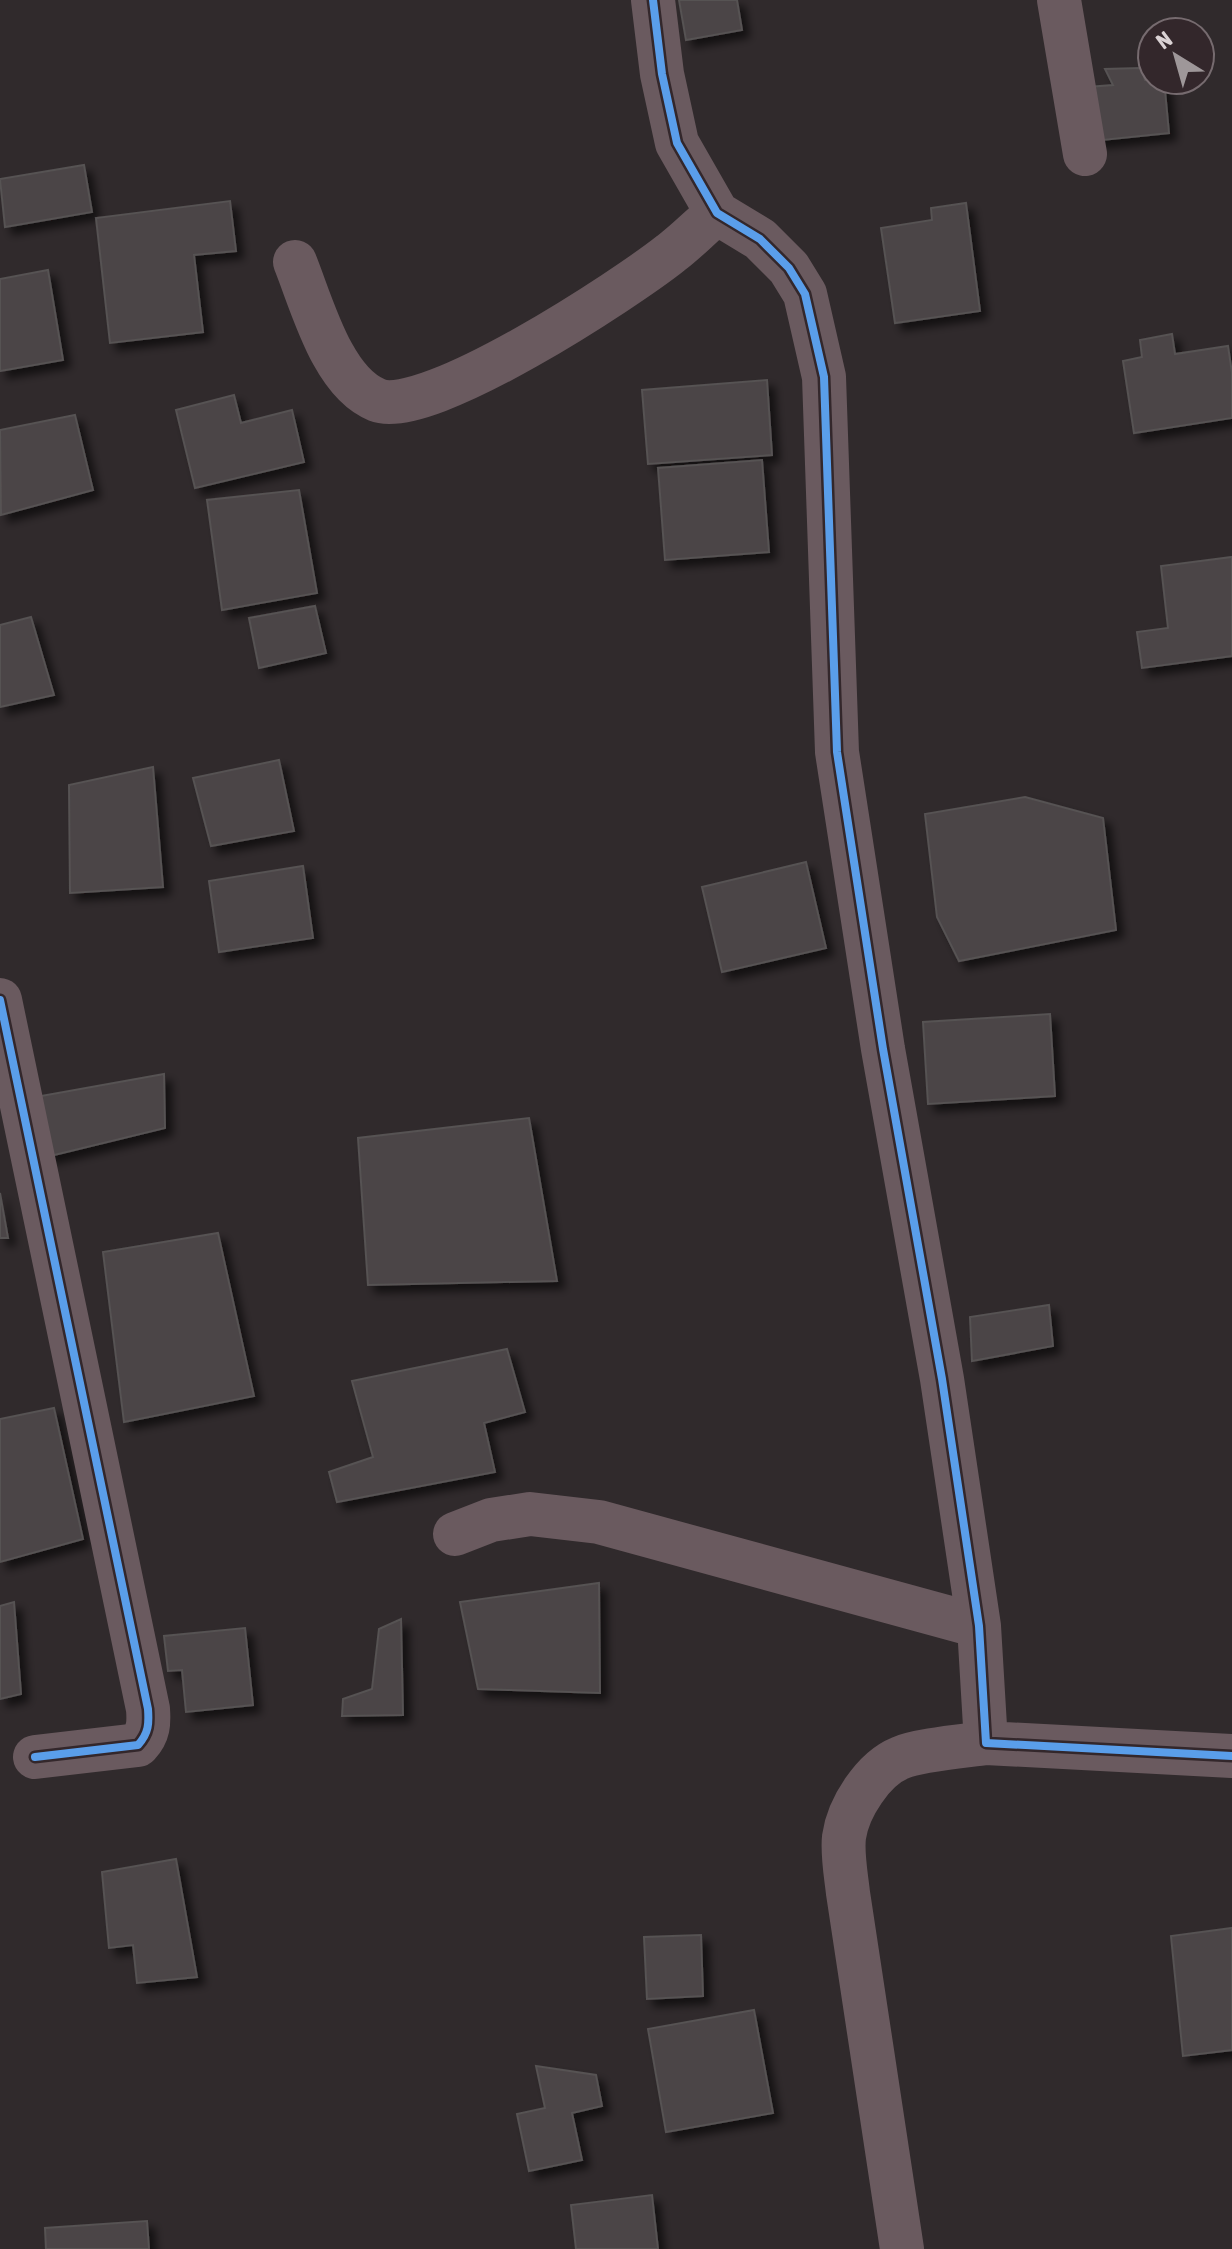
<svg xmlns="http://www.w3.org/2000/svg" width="1232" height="2249" font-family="'Asap Condensed',sans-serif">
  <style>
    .building { fill: #4b4547; stroke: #565253; stroke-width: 2; filter: url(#shadow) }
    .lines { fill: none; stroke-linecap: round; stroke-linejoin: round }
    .minor { stroke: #6a5a5f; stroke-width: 44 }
    .cycleway-casing { stroke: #33272b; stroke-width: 13 }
    .cycleway { stroke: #5a9eea; stroke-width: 8 }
  </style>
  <defs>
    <filter id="shadow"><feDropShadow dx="7" dy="7" stdDeviation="4" flood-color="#0009"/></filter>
  </defs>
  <rect width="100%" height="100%" fill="#302a2c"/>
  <path class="building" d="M679,0H737L742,30L686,40Z
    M1141,68L1145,80H1164L1169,133L1093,141L1088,87L1113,85L1105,69Z
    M84,165L92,212L5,227L0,179Z
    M230,201L236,251L194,255L203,332L110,343L96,218Z
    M966,203L980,311L895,323L881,228L932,220L931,208Z
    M48,270L63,360L0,371V279Z
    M1172,334L1175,354L1228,346L1232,373V418L1134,433L1123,361L1142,357L1140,340Z
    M767,380L772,455L648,464L642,390Z
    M234,395L241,423L292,410L304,462L195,488L176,410Z
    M75,415L93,490L1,515L0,430Z
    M762,460L769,552L665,560L658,468Z
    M299,490L317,593L222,610L207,500Z
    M1232,557V656L1142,668L1137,632L1168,628L1161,566Z
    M315,606L326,653L259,668L249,618Z
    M31,617L54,695L0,707V625Z
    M279,760L294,831L211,846L193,778Z
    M153,767L163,887L70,893L69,785Z
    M1025,797L1103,818L1116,930L959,961L937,917L925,814Z
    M806,862L826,948L722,972L702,887Z
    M303,866L313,938L219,952L209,881Z
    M1050,1014L1055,1096L928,1104L923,1022Z
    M164,1074L165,1128L46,1157L30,1098Z
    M529,1118L557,1281L368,1285L358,1138Z
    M0,1193L8,1238H0Z
    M218,1233L254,1396L124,1422L103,1252Z
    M1049,1305L1053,1346L972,1361L970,1317Z
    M507,1349L525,1412L484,1423L495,1472L337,1502L329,1472L373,1457L352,1381Z
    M54,1408L83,1539L0,1562V1419Z
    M599,1583L600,1693L478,1689L460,1602Z
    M14,1602L21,1694L0,1699V1606Z
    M401,1619L403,1715L342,1716L343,1699L372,1689L379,1629Z
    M245,1628L253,1705L186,1712L182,1670L168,1671L164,1636Z
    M176,1859L197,1977L137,1983L133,1945L109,1948L102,1872Z
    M1232,1928V2050L1183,2056L1171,1936Z
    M701,1935L703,1996L647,1999L644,1937Z
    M754,2010L773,2113L666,2132L648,2029Z
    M536,2066L596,2075L602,2106L572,2113L582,2160L529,2171L517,2114L545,2108Z
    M652,2195L658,2249H576L571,2205Z
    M147,2221L149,2249H46L45,2228Z"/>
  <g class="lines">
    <path class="minor" d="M653,0L662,74L677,143L717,213L760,239L789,268L805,294L824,377L837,752L883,1049L942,1379L979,1626L986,1743L1232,1756
      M1059,0L1085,154
      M295,262C312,304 332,382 377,400C427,420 627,288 671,253C687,241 701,226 717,213
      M0,1000L148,1709C149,1723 149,1733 138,1745L35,1757
      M455,1534L491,1520L530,1514L599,1522L979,1626
      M902,2249L848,1893C846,1875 842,1854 844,1837C848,1808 873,1769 900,1758C918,1750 965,1746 986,1743"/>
    <g class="cycleway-casing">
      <path id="cycleway" d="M653,0L662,74L677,143L717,213L760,239L789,268L805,294L824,377L837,752L883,1049L942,1379L979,1626L986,1743L1232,1756
        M0,1000L148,1709C149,1723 149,1733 138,1745L35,1757"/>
    </g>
    <use href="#cycleway" class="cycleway"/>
  </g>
  <g transform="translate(1176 56) rotate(323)"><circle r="38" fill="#33272b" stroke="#766b6f" stroke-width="2"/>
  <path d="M0-6L14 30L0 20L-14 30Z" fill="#9e9799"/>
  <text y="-12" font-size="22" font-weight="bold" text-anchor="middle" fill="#dad2d4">N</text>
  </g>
</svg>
